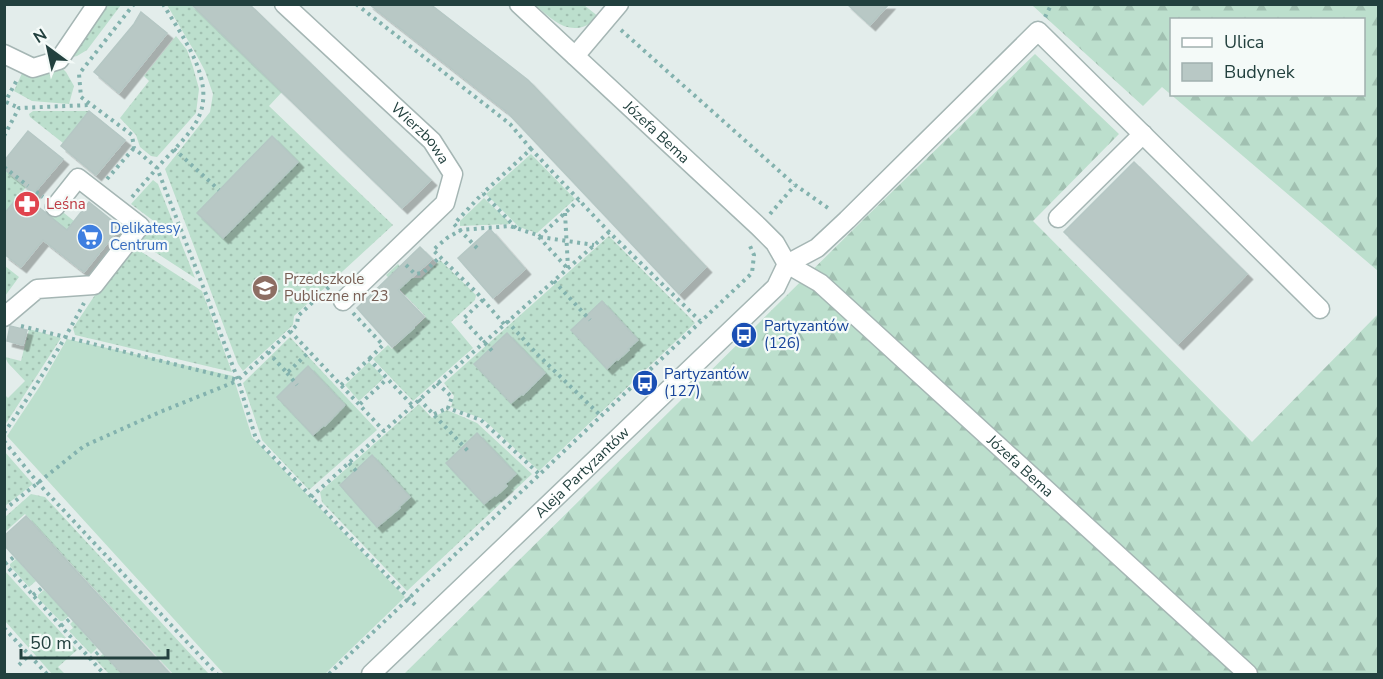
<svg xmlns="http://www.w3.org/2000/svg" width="1383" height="679" font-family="'Nunito Sans',sans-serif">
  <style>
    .grass { fill: url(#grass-dots) }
    .forest { fill: url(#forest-firs); fill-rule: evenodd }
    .garden { fill: #bcdfcd }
    .building { fill: #b8c8c5; stroke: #b5c7c4; stroke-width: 1.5; filter: url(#shadow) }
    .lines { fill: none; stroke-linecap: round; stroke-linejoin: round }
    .minor-casing { stroke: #a5b6b4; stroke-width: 21 }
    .path { stroke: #83b2ae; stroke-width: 4; stroke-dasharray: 3 4.5; stroke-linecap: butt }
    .minor { stroke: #fff; stroke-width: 18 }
    .labels { text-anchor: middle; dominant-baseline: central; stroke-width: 4.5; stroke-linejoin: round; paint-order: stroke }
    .street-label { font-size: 15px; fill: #22403e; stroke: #f4faf8 }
    .health-label { font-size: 15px; fill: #be3a42; stroke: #f4faf8; text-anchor: start }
    .shop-label { font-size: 15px; fill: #366cbe; stroke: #f4faf8; text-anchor: start }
    .education-label { font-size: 15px; fill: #785e54; stroke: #f4faf8; text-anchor: start }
    .transit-label { font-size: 15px; fill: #164399; stroke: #f4faf8; text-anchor: start }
  </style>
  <defs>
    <pattern id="grass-dots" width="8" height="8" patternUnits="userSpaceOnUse" patternTransform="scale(1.5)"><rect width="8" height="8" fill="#bcdfcd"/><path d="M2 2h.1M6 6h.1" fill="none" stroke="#a1c0b1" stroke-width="1.8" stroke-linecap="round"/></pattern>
    <pattern id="forest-firs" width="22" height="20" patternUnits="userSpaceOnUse" patternTransform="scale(1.5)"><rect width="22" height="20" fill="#bcdfcd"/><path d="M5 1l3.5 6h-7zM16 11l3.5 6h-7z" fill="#a1c0b1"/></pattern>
    <filter id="shadow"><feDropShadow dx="5.5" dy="5.5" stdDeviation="0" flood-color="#0004"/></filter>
  </defs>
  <rect width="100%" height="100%" fill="#e3edeb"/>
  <path class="grass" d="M106,5H121L87,50L77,56L69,58L67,56Z
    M167,5H191L282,92L269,106L393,225L294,316L293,325L243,371L238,364L165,169L210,112L213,94L205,71L196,54Z
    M535,5H584L599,17C573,40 556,23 535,5Z
    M176,36L187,50L193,67L199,89L196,113L157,157L151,156L140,147L136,135L120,118L149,81L144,76Z
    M60,66L66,72L74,86L69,104L32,101L14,91L23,71Z
    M33,111H89L63,143L30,117L29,114Z
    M531,154L575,199L537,233L519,227L486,194Z
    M5,169L26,187L5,214Z
    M153,180L158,184L195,278L138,241L155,222L131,204Z
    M484,198L511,224L460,226V221Z
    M59,209L74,221L60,239L51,218Z
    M609,236L695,323L539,471L483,419L451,407L454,396L444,383Z
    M134,247L202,291L232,372L75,335L73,328L99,289Z
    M440,260L476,295L475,300L451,322L473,348L413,401L373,359L388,345L392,349L426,317L386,275L398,264L411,278H421Z
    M5,266L19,277L5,296H4Z
    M29,329L61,338L5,425V395L8,398L25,381L8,363L5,357L21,361Z
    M290,337L377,430L309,490L262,440L243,383Z
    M369,362L384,378L359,401L345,385Z
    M419,404L432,418L447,410L477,423L532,474L407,591L322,502L320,492Z
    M4,451L33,484L5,506H4Z
    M31,494L45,497L209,674H173L25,514L5,532V517Z
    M16,559L36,581L29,587L10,566V564Z
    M4,570L77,650L58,667L65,674H52L5,621Z
    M44,590L69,616L63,621H60L38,598V595Z
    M73,621L97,648L91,654L69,631L73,628L70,624Z
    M103,654L121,674H109L96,660Z"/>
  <path class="forest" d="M1032,5H1378V271L1162,87L1143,106ZM1172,20H1364V94H1172Z
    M1035,54L1119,134L1033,221L1252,442L1378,314V674H404L867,216Z"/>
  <path class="garden" d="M67,339L233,376L252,437L405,597L325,674H224L7,436L40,386Z"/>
  <path class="building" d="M191,4H249L431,180L402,208Z
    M369,4H430L528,80L706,267L679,294L507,112Z
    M847,4H889L870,25Z
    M141,12L167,33L119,93L94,72L134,24Z
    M89,111L125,140L96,175L61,146Z
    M28,131L63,159L34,193L4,169V161Z
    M272,136L298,162L223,238L197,213Z
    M1134,162L1247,274L1178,344L1064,232Z
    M21,193L67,230L89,202L120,227L84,272L43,240L21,267L4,254V214Z
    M490,229L525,269L493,298L458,258Z
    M420,247L432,259L398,290L424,317L413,327L414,328L392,347L357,308Z
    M602,301L638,340L628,349L629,350L618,360L617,359L607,369L571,330Z
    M10,326L27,330L23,345L7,341Z
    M507,333L545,373L523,395L522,394L511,403L474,364Z
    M308,366L345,405L325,426L324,425L313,435L277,397Z
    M477,433L516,474L505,484L507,486L496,496L495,495L484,504L446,463Z
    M372,455L410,497L399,507L400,508L377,527L340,485Z
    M26,516L171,675H123L4,545V536Z"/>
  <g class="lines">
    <g class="minor-casing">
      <g id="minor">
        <path id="s1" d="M284,4L432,141L453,174L445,203L343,301"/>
        <path id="s2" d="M519,4L759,227L775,243L787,264L820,283L1248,674"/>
        <path d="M4,54L33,68L59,60L97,4"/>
        <path d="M575,56L619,4"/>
        <path d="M1058,218L1143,134"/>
        <path d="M787,264L817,248L847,220L1038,31L1320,309"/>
        <path d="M4,317L37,289L94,285L140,226L78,178L55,207"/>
        <path id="s3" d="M371,674L776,287L787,264"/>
      </g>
    </g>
    <path class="path" d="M163,4C181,35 214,77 200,114C193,133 170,153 157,168L204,289L238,380L256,439L418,608
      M356,4L510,124L531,149
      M1045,17L1050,7L1047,4
      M621,30L795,185L831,210
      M6,102L19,108
      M4,104L18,78
      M4,136L19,108L90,105
      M174,149L219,190
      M4,167L28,186
      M107,179L134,148
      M36,192L43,197
      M132,197L157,168L134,148L132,135L81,97L79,74L134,4
      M565,213L568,268
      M770,214L795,185
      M516,228L483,193L531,149L609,232L700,321
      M539,237L579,200
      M540,237L594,245
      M477,248L454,224L483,193
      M406,265L415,274L423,273L440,257
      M554,281L590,320
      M483,300L463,319L494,353
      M353,313L383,345L369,359
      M507,321L536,353L601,416
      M504,324L478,294L433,250L447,238L461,230L510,226L537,235L568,269
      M21,326L238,380L297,325L298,316L329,287
      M290,331L384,431L609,232
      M268,352L287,373L309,352
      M287,373L297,385
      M437,383L452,397L448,408L481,420L539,474
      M341,385L369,359L412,405
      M419,399L469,452
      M360,404L387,379
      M434,414L448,408
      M4,433C33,391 60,348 84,303
      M4,441L38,483L217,674
      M349,463L359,474
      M311,497L384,431
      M4,510L84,446L160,412L237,381
      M4,563L104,674
      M5,564L15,556
      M33,595L43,587
      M61,626L71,618
      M4,628L47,674
      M90,659L101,650
      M19,665L29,655
      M329,674L752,273L754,255L750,246"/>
    <use href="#minor" class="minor"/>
  </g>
  <defs>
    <g id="pharmacy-disc" transform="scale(1.35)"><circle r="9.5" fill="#e0444e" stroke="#f4faf8"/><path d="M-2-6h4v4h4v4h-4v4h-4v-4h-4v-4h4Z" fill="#fff"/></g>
    <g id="supermarket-disc" transform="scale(1.35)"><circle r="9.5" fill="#3f7fe0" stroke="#f4faf8"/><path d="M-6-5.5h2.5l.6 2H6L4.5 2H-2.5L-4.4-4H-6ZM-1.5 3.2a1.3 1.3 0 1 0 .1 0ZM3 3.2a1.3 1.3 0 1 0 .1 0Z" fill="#fff"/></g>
    <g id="school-disc" transform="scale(1.35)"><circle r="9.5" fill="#8d6e63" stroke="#f4faf8"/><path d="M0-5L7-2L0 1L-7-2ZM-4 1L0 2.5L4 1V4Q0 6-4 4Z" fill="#fff"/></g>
    <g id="bus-disc" transform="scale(1.35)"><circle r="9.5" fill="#1a4fb4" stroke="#f4faf8"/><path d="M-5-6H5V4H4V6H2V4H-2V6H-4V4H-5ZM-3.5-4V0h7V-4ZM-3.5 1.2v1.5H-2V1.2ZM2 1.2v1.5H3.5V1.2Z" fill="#fff"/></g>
  </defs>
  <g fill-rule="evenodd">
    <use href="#pharmacy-disc" x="27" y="204"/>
    <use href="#supermarket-disc" x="90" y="237"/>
    <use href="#school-disc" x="265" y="288"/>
    <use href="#bus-disc" x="744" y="335"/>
    <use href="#bus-disc" x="645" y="383"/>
  </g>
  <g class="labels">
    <g class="street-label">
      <text stroke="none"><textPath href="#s2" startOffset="188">Józefa Bema</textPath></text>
      <text stroke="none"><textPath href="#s1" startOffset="188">Wierzbowa</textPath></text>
      <text stroke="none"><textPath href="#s2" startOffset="684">Józefa Bema</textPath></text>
      <text stroke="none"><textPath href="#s3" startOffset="292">Aleja Partyzantów</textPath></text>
    </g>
    <g class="health-label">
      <text x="46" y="204">Leśna</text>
    </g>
    <g class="shop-label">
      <text x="110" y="228">Delikatesy<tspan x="110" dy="17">Centrum</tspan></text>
    </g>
    <g class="education-label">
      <text x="284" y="279">Przedszkole<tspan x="284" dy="17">Publiczne nr 23</tspan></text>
    </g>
    <g class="transit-label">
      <text x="764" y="326">Partyzantów<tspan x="764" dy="17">(126)</tspan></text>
      <text x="664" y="374">Partyzantów<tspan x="664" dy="17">(127)</tspan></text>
    </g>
  </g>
  <rect width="1383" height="679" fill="none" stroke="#22403e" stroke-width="12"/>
  <rect x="1170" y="18" width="195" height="78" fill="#f4faf8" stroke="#a0b0ae" stroke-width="1.5"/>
  <rect x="1182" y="38" width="30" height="9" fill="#ffffff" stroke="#a0b0ae" stroke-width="1.5"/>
  <text x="1224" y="48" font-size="18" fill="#22403e">Ulica</text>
  <rect x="1182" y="63" width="30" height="18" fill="#b8c8c5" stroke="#a0b0ae" stroke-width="1.5"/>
  <text x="1224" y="78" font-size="18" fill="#22403e">Budynek</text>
  <g transform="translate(48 48) rotate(327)" stroke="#f4faf8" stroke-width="4.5" paint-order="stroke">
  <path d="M0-4.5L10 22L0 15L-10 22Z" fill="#22403e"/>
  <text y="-9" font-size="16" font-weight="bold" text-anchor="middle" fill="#22403e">N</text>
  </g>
  <path d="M21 649v9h147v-9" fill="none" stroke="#22403e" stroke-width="3"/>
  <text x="30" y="649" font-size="18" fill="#22403e" stroke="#f4faf8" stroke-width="4.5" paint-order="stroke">50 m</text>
</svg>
